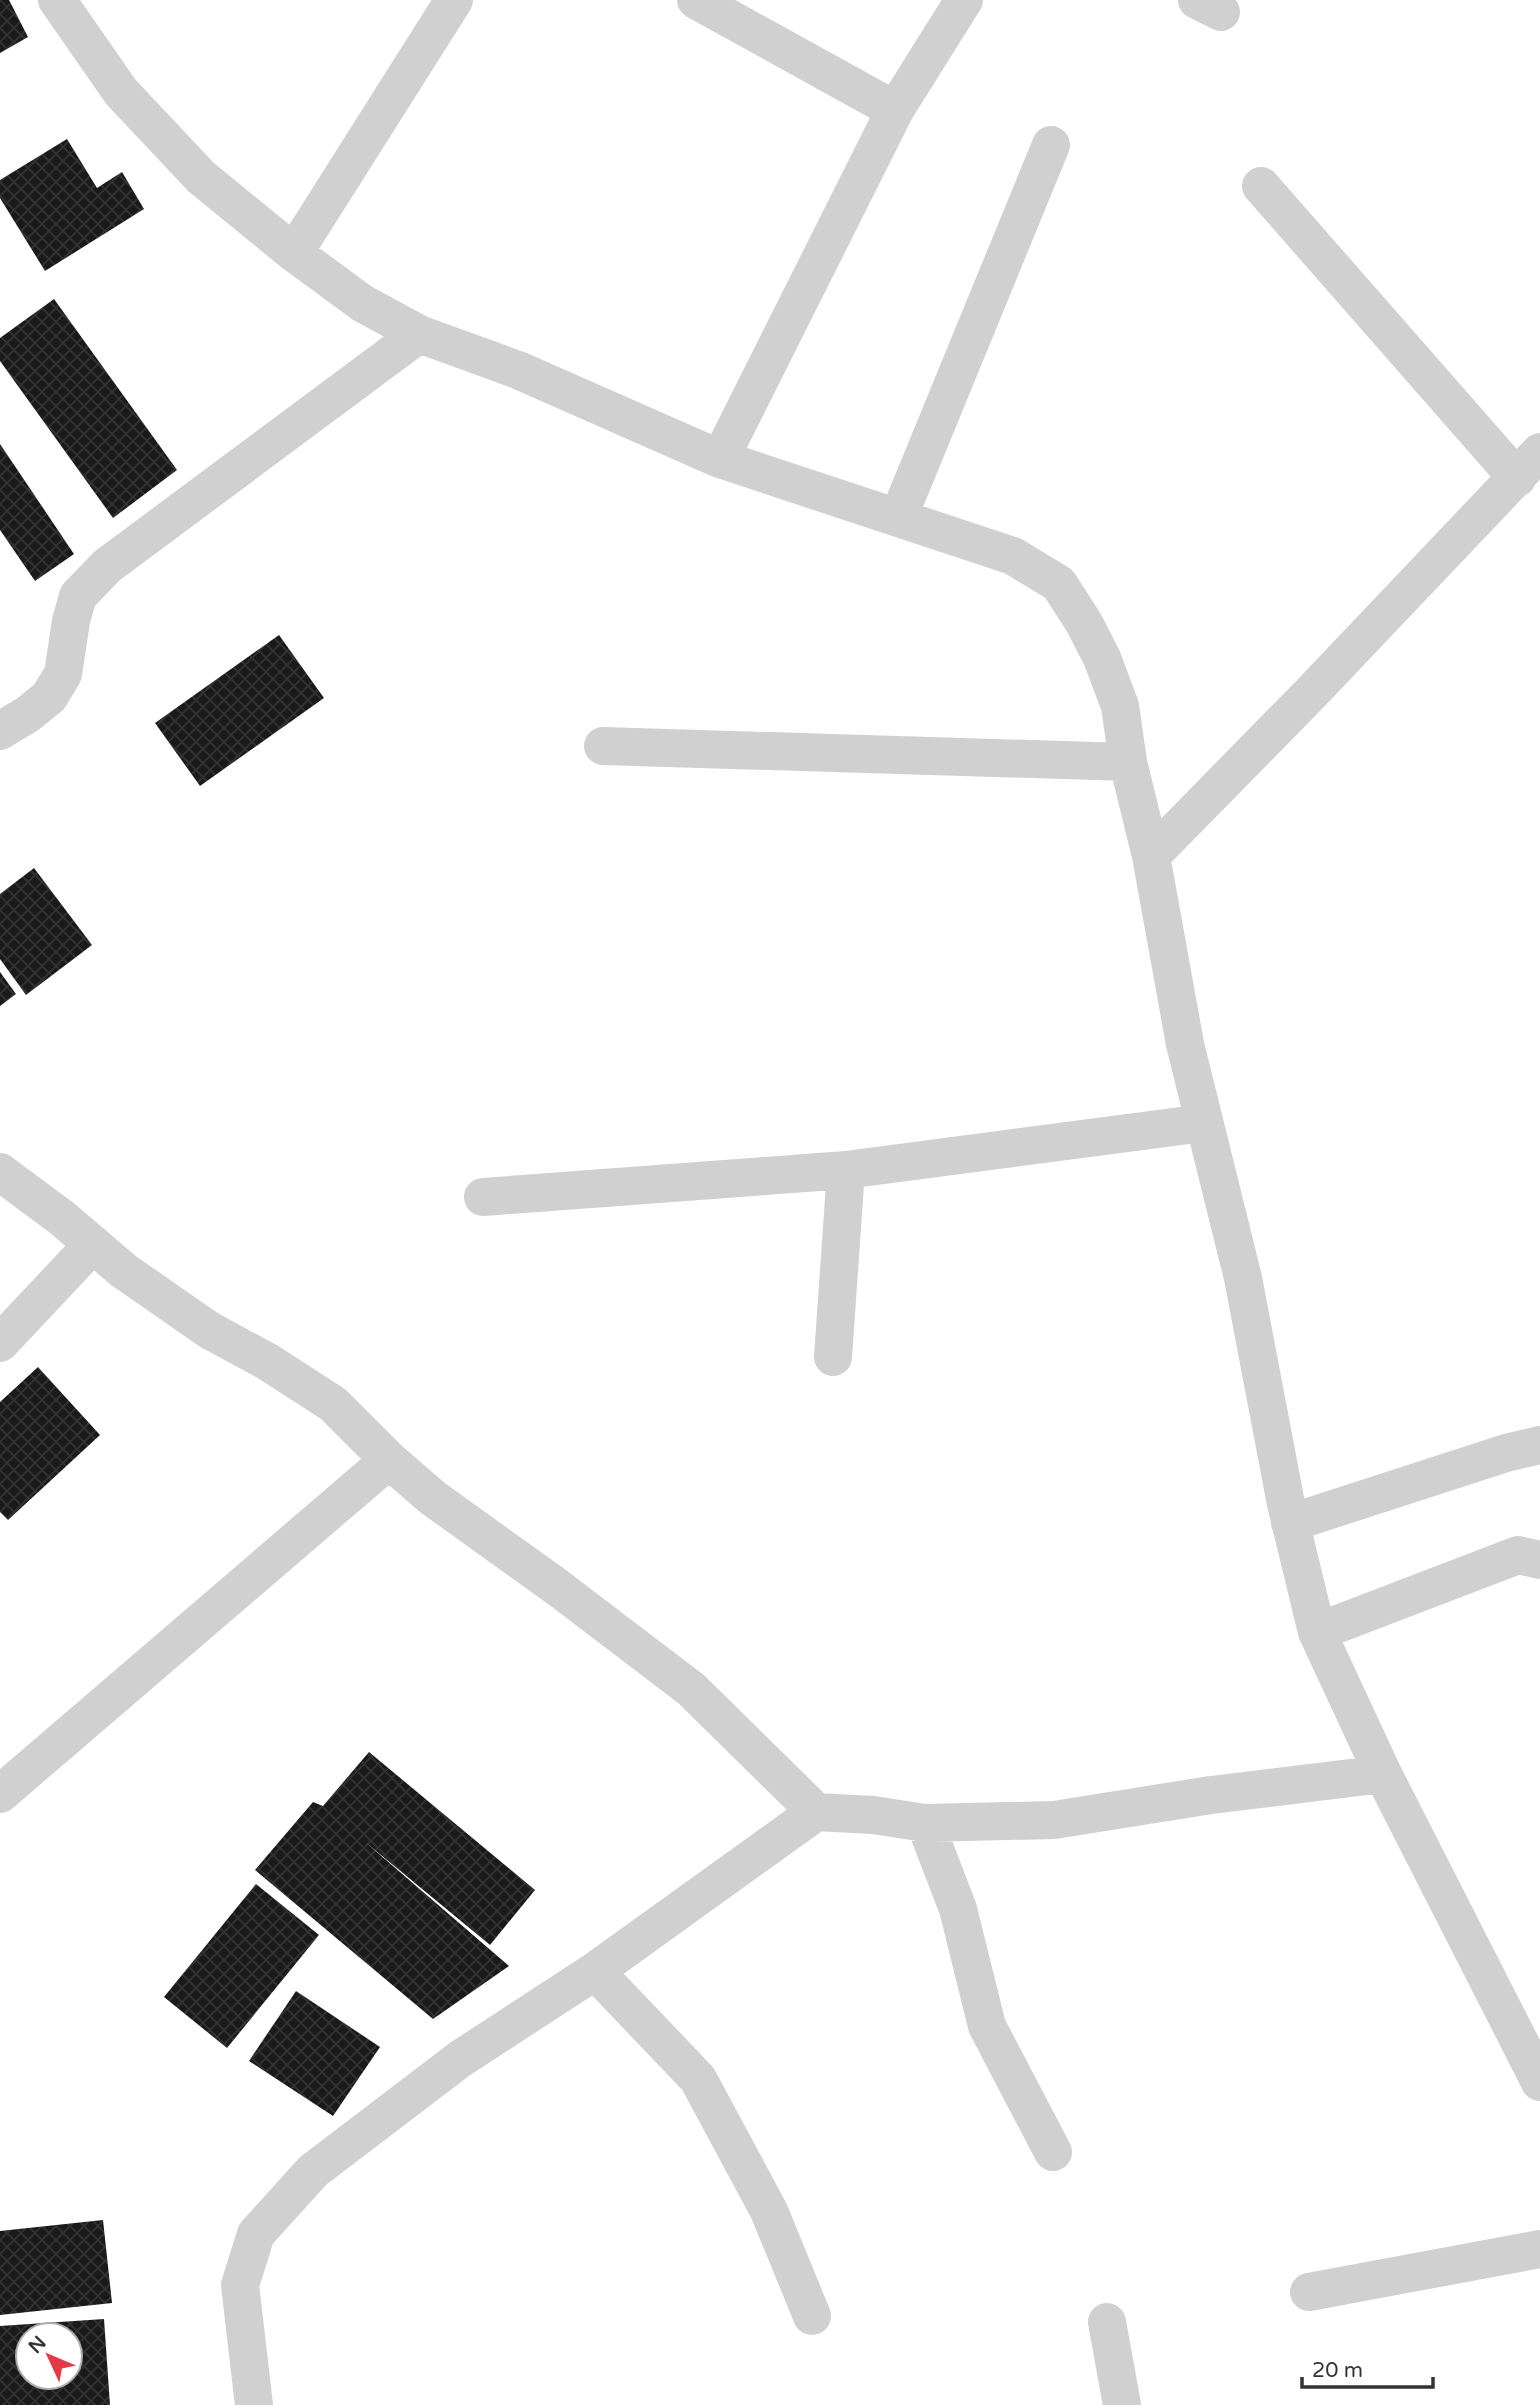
<svg xmlns="http://www.w3.org/2000/svg" width="1540" height="2405" font-family="'Varela Round',sans-serif">
  <style>
    .building { fill: url(#building-cross-hatch); fill-rule: evenodd }
    .lines { fill: none; stroke-linecap: round; stroke-linejoin: round }
    .minor { stroke: #d0d0d0; stroke-width: 38 }
  </style>
  <defs>
    <pattern id="building-cross-hatch" width="8" height="8" patternUnits="userSpaceOnUse" patternTransform="scale(1.75)"><rect width="8" height="8" fill="#1a1a1a"/><path d="M0 0l8 8M0 8l8-8" fill="none" stroke="#333"/></pattern>
  </defs>
  <rect width="100%" height="100%" fill="#fff"/>
  <path class="building" d="M0,0H9L28,37L0,53Z
    M67,139L97,188L122,172L144,209L45,271L0,198V180Z
    M54,299L177,470L113,518L0,361V338Z
    M0,444L74,554L35,581L0,530Z
    M279,635L324,698L200,786L155,723Z
    M34,868L92,945L26,995L0,959V894Z
    M0,972L16,994L0,1006Z
    M38,1367L100,1435L8,1520L0,1512V1402Z
    M369,1752L535,1890L490,1945L364,1841L509,1966L433,2019L255,1870L313,1802L323,1806Z
    M256,1884L319,1935L227,2048L164,1997Z
    M296,1991L380,2047L333,2116L249,2061Z
    M103,2220L112,2303L0,2315V2231Z
    M104,2319L110,2405H0V2326ZM28,2335H70V2377H28Z"/>
  <g class="lines">
    <path class="minor" d="M57,0L121,92L201,177L294,253L362,303L419,334L518,370L720,459L1013,556L1059,584L1084,623L1102,658L1120,706L1128,762L1151,856L1185,1044L1243,1278L1286,1504L1317,1632L1383,1774L1540,2082
      M696,0L895,110
      M1197,0L1221,12
      M1261,186L1517,478
      M294,253L454,0
      M720,459L895,110L964,0
      M898,518L1051,145
      M0,731L28,714L49,697L63,674L71,621L78,596L107,566L419,334
      M603,746L1128,762
      M1151,856L1311,693L1540,452
      M0,1172L62,1218L124,1271L209,1330L268,1362L333,1404L389,1460L433,1498L557,1587L691,1689L816,1812L873,1815L925,1823L1054,1820L1211,1795L1383,1774
      M483,1197L846,1170
      M0,1343L93,1244
      M833,1357L846,1170L1204,1123
      M1290,1523L1506,1453L1540,1445
      M1317,1632L1518,1555L1540,1560
      M0,1794L389,1460
      M925,1823L958,1909L987,2026L1053,2152
      M595,1971L816,1812
      M1309,2292L1540,2249
      M1107,2322L1122,2405
      M254,2405L240,2285L256,2234L313,2171L460,2059L595,1971L698,2079L769,2211L812,2316"/>
  </g>
  <g transform="translate(49 2356) rotate(314)"><circle r="33" fill="#ffffff" stroke="#adadad" stroke-width="2"/>
  <path d="M0-5L12 26L0 18L-12 26Z" fill="#e63946"/>
  <text y="-10" font-size="19" font-weight="bold" text-anchor="middle" fill="#333333">N</text>
  </g>
  <path d="M1302 2377v10h131v-10" fill="none" stroke="#333333" stroke-width="3.5"/>
  <text x="1312" y="2377" font-size="21" fill="#333333" stroke="#ffffff" stroke-width="5" paint-order="stroke">20 m</text>
</svg>
